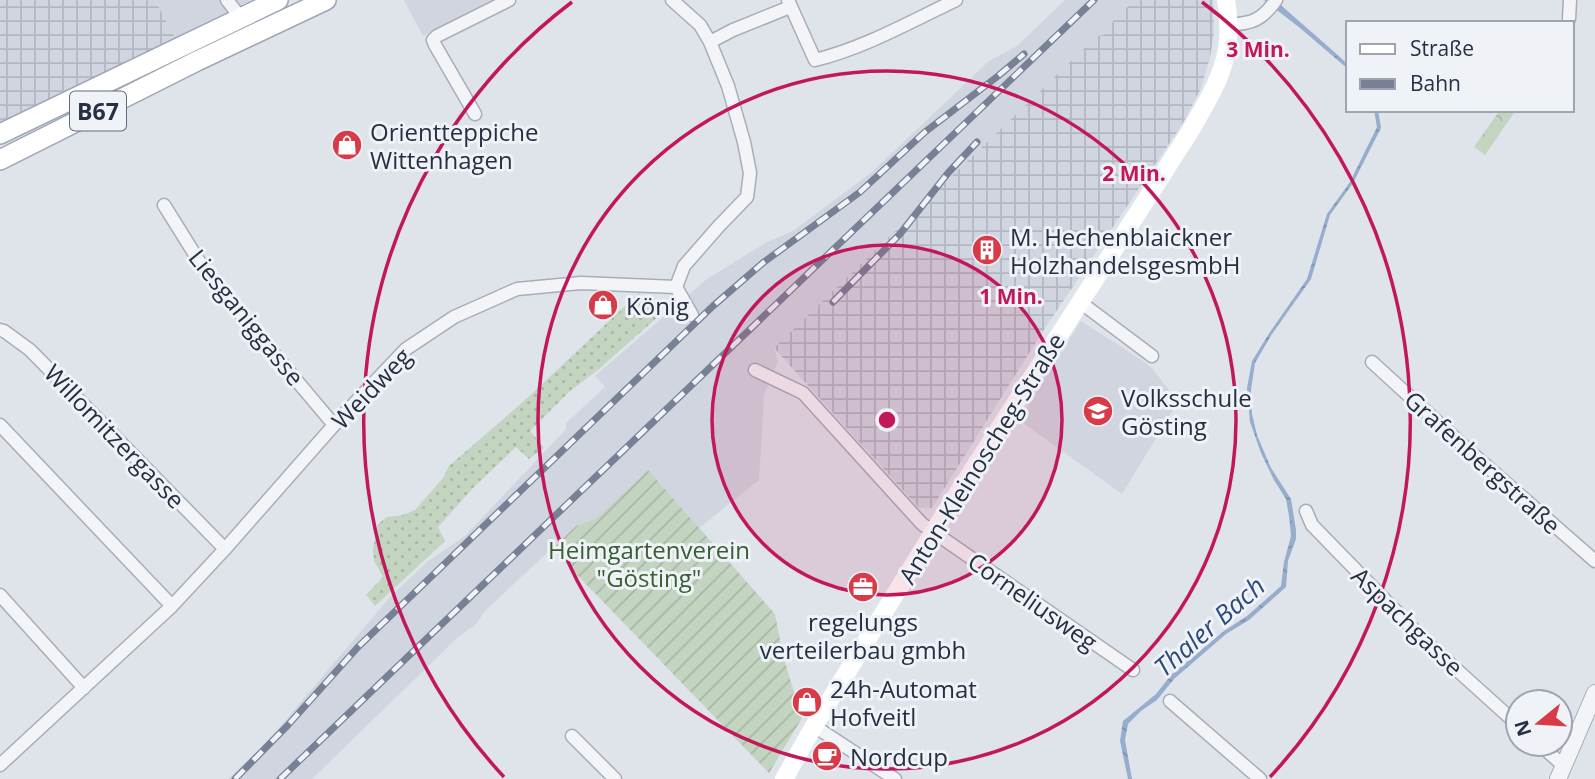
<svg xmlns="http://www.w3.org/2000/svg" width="1595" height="779" font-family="'Open Sans',sans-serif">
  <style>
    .built { fill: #d1d5df }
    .industrial { fill: url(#industrial-grid) }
    .grass { fill: url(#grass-dots) }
    .forest { fill: url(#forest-crowns) }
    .garden { fill: url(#garden-furrows) }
    .water { fill: url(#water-ripples) }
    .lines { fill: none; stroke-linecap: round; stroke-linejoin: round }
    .minor-casing { stroke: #a8adb8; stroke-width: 15 }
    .tertiary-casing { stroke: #a8adb8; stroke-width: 18 }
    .primary-casing { stroke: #9da6b6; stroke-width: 22 }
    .minor { stroke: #f2f4f8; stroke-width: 12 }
    .tertiary { stroke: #f2f4f8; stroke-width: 16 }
    .secondary { stroke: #fff; stroke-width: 18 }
    .primary { stroke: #fff; stroke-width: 19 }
    .rail-casing { stroke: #778095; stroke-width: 7 }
    .rail { stroke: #eff2f7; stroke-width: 4.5; stroke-dasharray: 13; stroke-linecap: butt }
    .ring { fill: none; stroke: #c2185b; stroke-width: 3.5 }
    .labels { text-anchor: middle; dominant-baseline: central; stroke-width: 6; stroke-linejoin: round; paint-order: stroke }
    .shield { fill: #eff2f7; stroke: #636a78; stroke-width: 2 }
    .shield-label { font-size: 23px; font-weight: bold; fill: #272f42 }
    .poi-label { font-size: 24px; fill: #272f42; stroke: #eff2f7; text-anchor: start }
    .street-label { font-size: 24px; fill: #272f42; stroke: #eff2f7 }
    .park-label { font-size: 24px; fill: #385f33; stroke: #eff2f7 }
    .water-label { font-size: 26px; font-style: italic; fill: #2d4a7a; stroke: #eff2f7 }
    .centre { fill: #c2185b; stroke: #eff2f7; stroke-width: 3.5 }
    .ring-label { font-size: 21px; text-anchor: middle; font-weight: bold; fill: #c2185b; stroke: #eff2f7; stroke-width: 6; stroke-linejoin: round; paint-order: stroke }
  </style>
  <defs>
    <pattern id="industrial-grid" width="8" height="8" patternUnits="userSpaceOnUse" patternTransform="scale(1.75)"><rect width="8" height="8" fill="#d1d5df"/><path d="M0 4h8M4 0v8" fill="none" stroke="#b3b7c1"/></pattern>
    <pattern id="grass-dots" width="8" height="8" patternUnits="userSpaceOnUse" patternTransform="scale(1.75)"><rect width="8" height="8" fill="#c3d4c0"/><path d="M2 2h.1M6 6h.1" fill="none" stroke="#a8b6a6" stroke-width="1.8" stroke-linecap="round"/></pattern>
    <pattern id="forest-crowns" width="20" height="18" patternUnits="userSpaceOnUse" patternTransform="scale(1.75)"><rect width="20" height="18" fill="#c3d4c0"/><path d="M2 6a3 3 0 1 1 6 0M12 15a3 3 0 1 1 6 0" fill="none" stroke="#a8b6a6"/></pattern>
    <pattern id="garden-furrows" width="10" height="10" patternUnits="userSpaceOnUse" patternTransform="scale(1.75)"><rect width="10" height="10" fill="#c3d4c0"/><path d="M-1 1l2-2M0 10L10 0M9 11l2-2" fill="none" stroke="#a8b6a6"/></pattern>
    <pattern id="water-ripples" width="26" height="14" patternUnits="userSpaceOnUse" patternTransform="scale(1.75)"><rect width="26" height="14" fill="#97adcd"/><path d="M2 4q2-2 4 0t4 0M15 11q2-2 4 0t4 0" fill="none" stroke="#7b8da8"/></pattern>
  </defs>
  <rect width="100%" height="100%" fill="#dfe3ea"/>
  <path class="built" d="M155,0H251L175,38Z
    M404,0H498L423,36Z
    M1065,0H1135L1114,19L1110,27L1104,35L1097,36L774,348L778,361L764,395L759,480L699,528L648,470L598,517L576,526L564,537L485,611L476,624L457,638L312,779H228L266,743L390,597L427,562L465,536L566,429V423L605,387L595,376L707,279L767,242L793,231L872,172L989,61L1017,46Z
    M1081,321L1134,355L1152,368L1178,402L1122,494L1019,420Z"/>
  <path class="industrial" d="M0,0H155L175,38L0,122Z
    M1135,0H1213L1214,32L1210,58L1201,88L1183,123L1043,331L932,508H919L774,348L1097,36L1104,35L1110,27L1114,19Z"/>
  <path class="grass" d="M639,293L661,314L599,369L570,391L530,431L544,448L529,459L516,447L474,487L438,527L445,541L375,606L366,595L383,577L374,561L373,549L378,524L387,517L403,515L415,510L443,478L449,466L524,401Z"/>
  <path class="forest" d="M1500,110H1516L1485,155L1474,147Z"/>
  <path class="garden" d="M648,470L775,614L783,656L802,718L769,773L552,549L576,526L598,517Z"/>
  <path class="water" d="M1264,0H1275L1340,57L1348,65V69L1300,28Z
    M1374,110H1378L1381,128L1353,183L1330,215L1311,279L1272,334L1255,363L1251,390L1252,414L1257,435L1271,468L1291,499L1296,530V539L1288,561L1286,587L1249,620L1226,634L1174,679L1157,700L1141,711L1128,724L1125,740L1132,779H1128L1120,741L1123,721L1156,694L1171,675L1224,631L1247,616L1281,586L1284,562L1291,536L1289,516L1286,499L1274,480L1261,453L1250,422L1247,388L1252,361L1270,332L1307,279L1327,214L1350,182L1377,127Z"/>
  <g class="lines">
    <g class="minor-casing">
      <path id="minor" d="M227,0L241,18
        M672,0L700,25L710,42L728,86L744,142L750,173L747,197L719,226L684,266L676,287L692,315
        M788,0L815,60C864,48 910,22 956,0
        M1569,19L1570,0
        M1230,25C1253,23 1262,20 1276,0
        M710,42L733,30L790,7
        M475,114L435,45L433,40L437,36L509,0
        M164,205L207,274L334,425
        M1080,302L1152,356
        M0,330L4,331L30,350L225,549
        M1372,362L1466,448L1595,561
        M755,370L803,393L922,524L1133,670
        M0,425L172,606
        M1306,511L1312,525L1425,641L1518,725
        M0,595L84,688
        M1170,701L1260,779
        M814,726L895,779
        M572,736L615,779
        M1539,744L1564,766
        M0,765L172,606L225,549L334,425L406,349L454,317L517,289L581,283L676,287"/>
    </g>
    <g class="tertiary-casing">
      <path id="tertiary" d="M1558,779L1595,693"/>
    </g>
    <g class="primary-casing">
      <path id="primary" d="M0,134L278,0
        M0,160L197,61L326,0"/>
    </g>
    <use href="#minor" class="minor"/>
    <use href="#tertiary" class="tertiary"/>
    <path class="secondary" d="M784,779L814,726L950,505L1189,133C1216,86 1236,57 1226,0"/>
    <use href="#primary" class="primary"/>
    <g class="rail-casing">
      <path id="rail" d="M833,302L900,234L948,173L977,142
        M235,779L288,725L358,647L713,306L764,262L860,192L925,132L998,76L1024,54
        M280,779L1094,0"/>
    </g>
    <use href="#rail" class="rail"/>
  </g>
  <circle cx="887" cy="420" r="175" fill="#c2185b" fill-opacity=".12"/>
  <g class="ring">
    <circle cx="887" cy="420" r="175"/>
    <circle cx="887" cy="420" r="349"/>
    <path d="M504 777A524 524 0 0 1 572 2M1202 2A524 524 0 0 1 1270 777"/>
  </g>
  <defs>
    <g id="shop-disc" transform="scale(1.575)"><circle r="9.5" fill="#d93a47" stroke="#eff2f7"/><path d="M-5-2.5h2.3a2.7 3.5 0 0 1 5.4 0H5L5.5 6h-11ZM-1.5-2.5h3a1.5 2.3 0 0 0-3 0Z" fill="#fff"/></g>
    <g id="building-disc" transform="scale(1.575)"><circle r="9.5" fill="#d93a47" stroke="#eff2f7"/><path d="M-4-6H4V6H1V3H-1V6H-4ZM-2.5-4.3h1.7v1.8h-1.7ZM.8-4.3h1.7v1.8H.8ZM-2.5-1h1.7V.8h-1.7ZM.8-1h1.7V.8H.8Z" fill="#fff"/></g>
    <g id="school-disc" transform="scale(1.575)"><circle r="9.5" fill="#d93a47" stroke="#eff2f7"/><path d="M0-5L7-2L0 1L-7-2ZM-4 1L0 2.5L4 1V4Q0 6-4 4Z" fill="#fff"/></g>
    <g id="office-disc" transform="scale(1.575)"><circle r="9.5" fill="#d93a47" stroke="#eff2f7"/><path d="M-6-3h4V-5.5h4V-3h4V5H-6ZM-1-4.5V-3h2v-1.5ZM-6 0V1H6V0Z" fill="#fff"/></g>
    <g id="cafe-disc" transform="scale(1.575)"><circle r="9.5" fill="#d93a47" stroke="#eff2f7"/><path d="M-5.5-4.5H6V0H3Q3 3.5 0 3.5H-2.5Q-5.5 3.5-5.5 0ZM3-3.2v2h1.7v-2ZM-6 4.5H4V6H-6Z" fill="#fff"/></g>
  </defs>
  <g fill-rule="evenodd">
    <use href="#shop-disc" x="347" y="145"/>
    <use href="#building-disc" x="987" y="250"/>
    <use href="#shop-disc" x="603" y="305"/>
    <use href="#school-disc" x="1098" y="411"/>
    <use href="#office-disc" x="863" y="587"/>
    <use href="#shop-disc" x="807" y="702"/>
    <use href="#cafe-disc" x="827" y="756"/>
  </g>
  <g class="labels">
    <rect class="shield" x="70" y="91.5" width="56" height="39" rx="5"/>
    <g class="shield-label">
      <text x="98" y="111">B67</text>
    </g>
    <g class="poi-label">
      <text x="370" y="131">Orientteppiche<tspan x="370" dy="28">Wittenhagen</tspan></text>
      <text x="1010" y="236">M. Hechenblaickner<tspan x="1010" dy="28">HolzhandelsgesmbH</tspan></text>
      <text x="626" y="305">König</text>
      <text x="1121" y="397">Volksschule<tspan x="1121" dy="28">Gösting</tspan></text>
      <text x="863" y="621" text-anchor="middle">regelungs<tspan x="863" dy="28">verteilerbau gmbh</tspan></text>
      <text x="830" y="688">24h-Automat<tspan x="830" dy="28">Hofveitl</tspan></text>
      <text x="850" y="756">Nordcup</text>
    </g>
    <g class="street-label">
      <text transform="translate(247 317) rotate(51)">Liesganiggasse</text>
      <text transform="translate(371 388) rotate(-46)">Weidweg</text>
      <text transform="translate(115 436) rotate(46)">Willomitzergasse</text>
      <text transform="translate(981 458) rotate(-58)">Anton-Kleinoscheg-Straße</text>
      <text transform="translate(1483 462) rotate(42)">Grafenbergstraße</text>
      <text transform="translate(1033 601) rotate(35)">Corneliusweg</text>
      <text transform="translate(1408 621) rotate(44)">Aspachgasse</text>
    </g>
    <g class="park-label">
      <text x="649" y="549">Heimgartenverein<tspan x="649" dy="28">"Gösting"</tspan></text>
    </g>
    <g class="water-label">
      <text transform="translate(1209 626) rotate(-41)">Thaler Bach</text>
    </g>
  </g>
  <circle cx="887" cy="420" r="10" class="centre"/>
  <g class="ring-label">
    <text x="1258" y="57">3 Min.</text>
    <text x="1134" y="181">2 Min.</text>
    <text x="1011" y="304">1 Min.</text>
  </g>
  <rect x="1346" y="21" width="228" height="91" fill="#eff2f7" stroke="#9fa4af" stroke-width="2"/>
  <rect x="1360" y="44" width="35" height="10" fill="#ffffff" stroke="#9fa4af" stroke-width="2"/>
  <text x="1410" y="56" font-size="21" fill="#272f42">Straße</text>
  <rect x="1360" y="79" width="35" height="10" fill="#778095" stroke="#9fa4af" stroke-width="2"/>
  <text x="1410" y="91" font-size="21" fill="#272f42">Bahn</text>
  <g transform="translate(1539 723) rotate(252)"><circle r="33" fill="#eff2f7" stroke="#9fa4af" stroke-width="2"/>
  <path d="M0-5L12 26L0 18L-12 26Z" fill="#d93a47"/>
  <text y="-10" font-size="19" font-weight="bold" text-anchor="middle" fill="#272f42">N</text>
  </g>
</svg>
